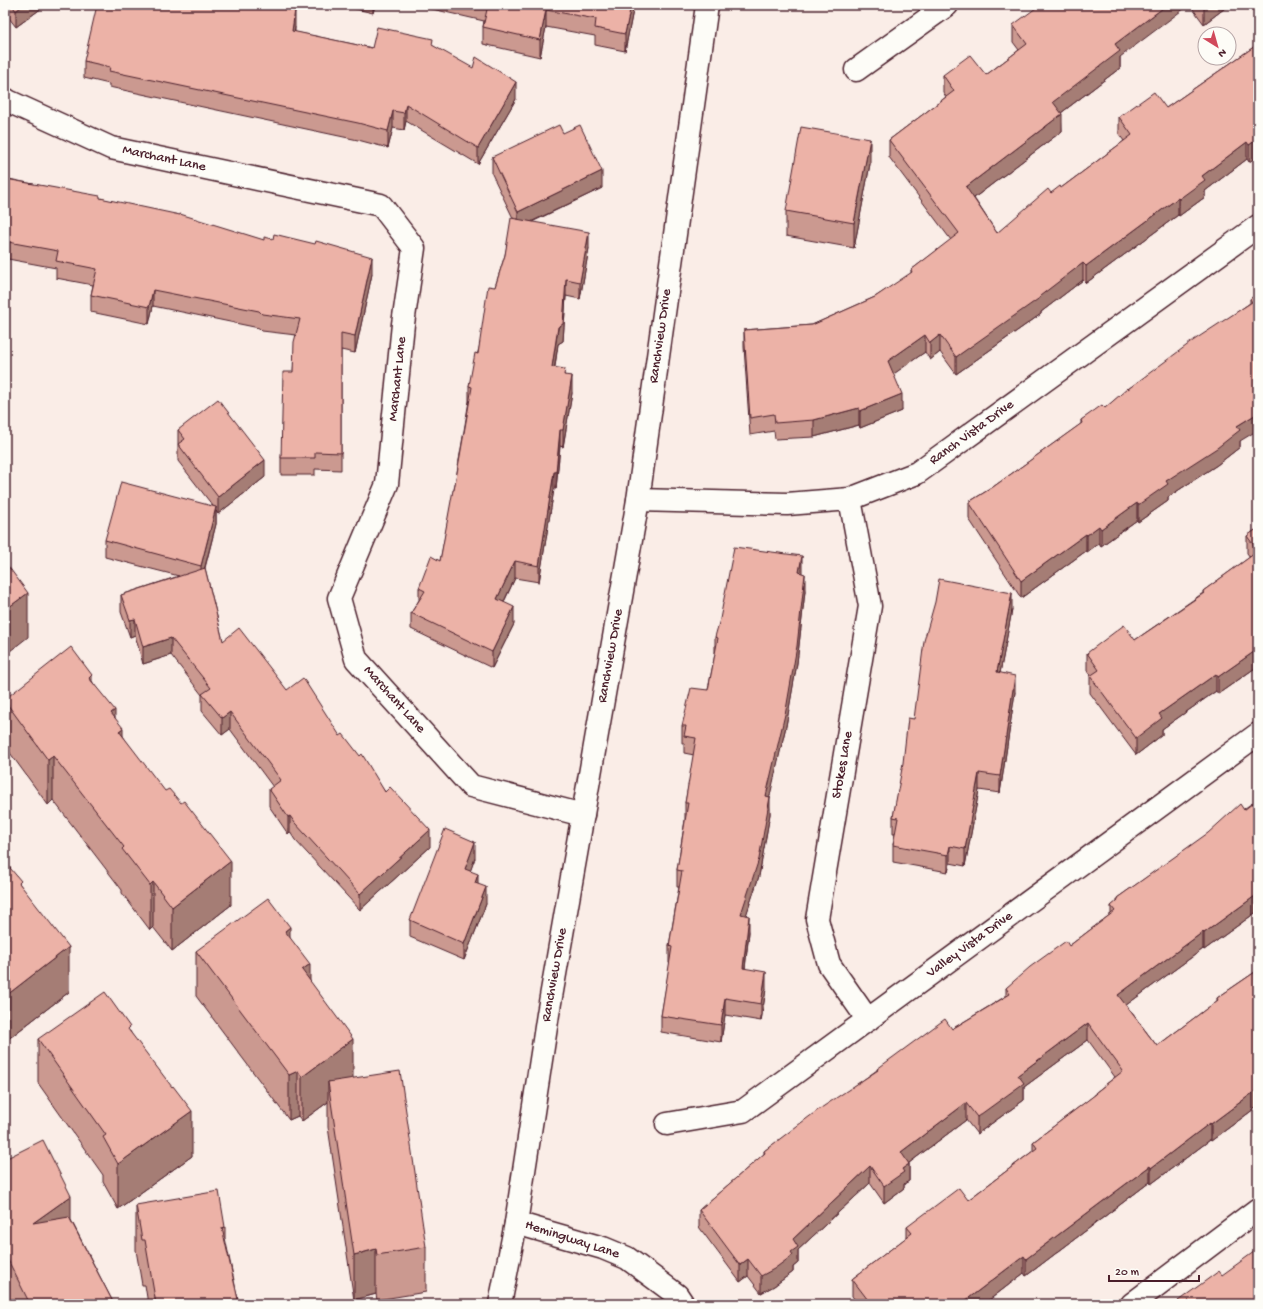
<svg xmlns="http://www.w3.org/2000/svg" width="1263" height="1309" font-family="'Gochi Hand',sans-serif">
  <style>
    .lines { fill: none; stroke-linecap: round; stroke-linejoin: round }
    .minor-casing { stroke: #4a1f2b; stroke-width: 25 }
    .tertiary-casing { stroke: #4a1f2b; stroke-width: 25 }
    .minor { stroke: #fdfcf7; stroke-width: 22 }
    .tertiary { stroke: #fdfcf7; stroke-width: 22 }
    .wall { fill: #cb9990; stroke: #4a1f2b }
    .shaded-wall { fill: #a57d75; stroke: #4a1f2b }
    .building { fill: #ecb2a7; stroke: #4a1f2b }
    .labels { text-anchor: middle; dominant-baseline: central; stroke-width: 3; stroke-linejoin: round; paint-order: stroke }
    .street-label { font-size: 14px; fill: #4a1f2b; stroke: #fdfcf7 }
  </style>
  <rect width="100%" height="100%" fill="#faede7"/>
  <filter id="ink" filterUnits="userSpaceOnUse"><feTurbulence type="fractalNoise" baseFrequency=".025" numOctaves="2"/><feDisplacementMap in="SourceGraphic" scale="8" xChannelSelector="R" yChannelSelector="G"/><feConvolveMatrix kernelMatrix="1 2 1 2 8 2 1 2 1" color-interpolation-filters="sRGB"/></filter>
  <g filter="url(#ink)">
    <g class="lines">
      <g class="minor-casing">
        <path id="minor" d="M856,70L947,5
          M5,99L8,101L111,148L381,205L414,248L403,324L387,484L339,598L356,659L471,786L583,815
          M850,499L870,606L817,919L829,964L868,1020
          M638,500L787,504L850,499L917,473L1258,226
          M667,1124L743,1111L1258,734
          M516,1223L603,1248L627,1258L677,1295L683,1304
          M1132,1304L1258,1209"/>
      </g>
      <g class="tertiary-casing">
        <path id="tertiary" d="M500,1304L516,1223L548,1014L638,500L707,5"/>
      </g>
      <use href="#minor" class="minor"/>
      <use href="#tertiary" class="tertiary"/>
    </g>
    <path class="wall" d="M5,5H46L16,27L5,13Z
      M339,5H375L373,13Z
      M415,5H634L625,51L595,45V36L546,27L540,57L483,44V27L484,21Z
      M1190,5H1229L1204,24Z
      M1013,25L1120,57V68L1061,113L1062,131L974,198L997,233L1051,193L1061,188L1124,141L1119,134V117L1166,108L1258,44V156L1249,162L1247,159L1205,191V197L1179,216L1178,215L1086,283L1083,280L1041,312V314L956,374L940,352L930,360L925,352L893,374L902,411L860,428L859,425L814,437L775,439L774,431L750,435L744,347V330L812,325L875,297L911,274V270L951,240L889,157V140L946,97L943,92V75H986L1019,50L1013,42Z
      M295,27V32L372,48L433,46L516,99L478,164L406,121L404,130L393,128L388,148L358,140L109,87V84L84,78V61Z
      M563,133L602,188L532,222L589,248L580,299L566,296L563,341L558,344L555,367L565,375L572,393L563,447L560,446L556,489H554L539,582L515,578L504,602L514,624L492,668L411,629V613L419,600V588L440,561L454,490L469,401V386L495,287L505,255L513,218L492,174V157Z
      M870,164L854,248L786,236V211Z
      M9,179L100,198L372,274L355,353L341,350V470L315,469V475H281V458L293,372L296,335L262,331L259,328L153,306L149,324L91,312V295L93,285L56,278V268L8,259L5,266Z
      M1258,293L1240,441V447L1217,465L1168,497V501L1138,522L1137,520L1101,546L1099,543L1087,552L1086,551L1021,598L969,519V502L993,487L1081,424V420L1105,408L1128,389L1250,303V299Z
      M178,430L265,477L218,514L216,511V524L205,568L223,641L287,690L340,736L430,847L360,910L295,840L290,832L288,834L269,806V789L273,787L230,729L222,735L202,711V695L171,655L143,664L135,635L130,637L121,612V595L179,576L105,557V540L213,506L178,461Z
      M1258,528V666L1218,694L1216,691L1162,729V735L1136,755L1090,693V676L1091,675L1087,670V653L1135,640L1203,593V591L1250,557L1247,553V536Z
      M802,573L805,591L797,663L786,726L769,797L770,814L759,876L746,915L749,932L745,969L766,989L761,1021L725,1015L721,1042L661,1032V1016L670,963H669V946L679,887H677V870L685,820V803L694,755L684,753V743H682V726L708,690L715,654V637Z
      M1012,610L1000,673L1015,692L1000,793L979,790L965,866L950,863L948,872L893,862V845L895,834H893V817L914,719Z
      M92,681L115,718L123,736L231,905L172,951L153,927L150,930L122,893V890L53,800L48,805L5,746V699Z
      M1258,799V917L1255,913L1204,950L1203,949L1126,1005L1157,1046L1217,1001V998L1258,970V1106L1211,1141L1210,1140L1151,1184L1150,1182L1026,1276L1024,1273L984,1304H858L852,1296V1279L907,1237V1227L968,1200L1033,1151V1142L1095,1095V1093L1115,1077L1088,1040L1024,1087V1100L977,1134L966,1120L909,1163V1181L904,1184V1188L884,1203L870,1183L798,1250V1263L793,1267V1272L774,1286L761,1293L748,1276L740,1282L699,1227V1210L764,1154V1151L877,1070V1069L952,1029L1006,996V988L1069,946L1111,914V906L1117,902V898Z
      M475,858L470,871L486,904L464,960L410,937V920Z
      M5,862L21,886L69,992L7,1040L5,1037Z
      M290,938L353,1078L426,1247V1292L377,1300L376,1294L354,1300L328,1127V1102L302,1121L298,1116L289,1120L196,996V951Z
      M130,1031L192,1156L118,1209L103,1182V1175L38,1083V1039Z
      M5,1159L71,1220L114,1304H8L5,1298Z
      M136,1205L225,1227V1238L239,1304H148L145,1285H142L136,1250Z"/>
    <path class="shaded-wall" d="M23,5H46L16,27V11Z
      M373,5H375L373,13Z
      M631,5H634L625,51V34Z
      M1167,5H1189L1120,57V68L1053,119V102L1115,44Z
      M1207,5H1229L1204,24V7Z
      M295,10V27L292,48V31Z
      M546,10V27L540,57V40Z
      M516,82V99L478,164V148Z
      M406,104V121L404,130V113Z
      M393,111V128L388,148V131Z
      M1062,114V131L966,204V187Z
      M870,139V164L854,248V223Z
      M1258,139V156L1249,162V145Z
      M1247,142V159L1205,191V197L1179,216V199L1202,176Z
      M602,171V188L518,228V212Z
      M9,172V189L6,179Z
      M1178,198V215L1086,283V266Z
      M589,232V248L580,299V282Z
      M8,242V259L5,266V249Z
      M372,257V274L355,353V336Z
      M1083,263V280L1041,312V314L956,374V357Z
      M566,279V296L563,341L558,344L552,384V367Z
      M153,290V306L149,324V307Z
      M925,335V352L888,378V361Z
      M940,335V352L930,360V343Z
      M572,376V393L563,447V430Z
      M902,394V411L860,428V411Z
      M859,408V425L814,437V420Z
      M1258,413V430L1240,441V447L1217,465L1168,497V501L1138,522V505L1166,481L1237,426Z
      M560,430V446L556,489V472Z
      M265,460V477L218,514V497Z
      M554,472V489L539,582V566Z
      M1137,503V520L1101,546V529Z
      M216,507V524L201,582V566Z
      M1099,526V543L1087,552V535Z
      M1086,534V551L1021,598V581Z
      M802,556V573L799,589V572Z
      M515,561V578L497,616V599Z
      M805,574V591L797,663L786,726L766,813V796Z
      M28,593V637L5,655V610Z
      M1012,593V610L997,689V672Z
      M514,607V624L492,668V652Z
      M135,619V635L130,637V620Z
      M171,638V655L143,664V647Z
      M1258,649V666L1218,694V677Z
      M1216,674V691L1162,729V735L1136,755V738L1159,714Z
      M92,675V720L89,678Z
      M1015,676V692L1000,793V776Z
      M115,710V755L111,713Z
      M230,712V729L222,735V718Z
      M123,728V773L119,731Z
      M53,756V800L48,805V760Z
      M979,773V790L965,866V849Z
      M770,797V814L759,876L741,931V914Z
      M290,816V832L288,834V817Z
      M430,830V847L360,910V894Z
      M475,842V858L465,886V869Z
      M950,846V863L948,872V855Z
      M231,861V905L172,951V907Z
      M478,874V891L475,883Z
      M153,882V927L150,930V885Z
      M486,887V904L464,960V944Z
      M1255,896V913L1204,950V933Z
      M749,916V932L743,985V968Z
      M290,927V972L285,931Z
      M1203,932V949L1118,1011V995Z
      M69,947V992L7,1040V995Z
      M310,964V1008L302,970Z
      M766,972V989L761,1021V1004Z
      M725,998V1015L721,1042V1025Z
      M1088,1023V1040L1024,1087V1100L977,1134V1117L1018,1075Z
      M353,1039V1084L328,1082V1102L302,1121V1077Z
      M298,1071V1116L289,1120V1075Z
      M1258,1089V1106L1211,1141V1124Z
      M966,1103V1120L901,1169V1152Z
      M192,1111V1156L118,1209V1164Z
      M1210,1123V1140L1151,1184V1168Z
      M909,1164V1181L904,1184V1188L884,1203V1186L902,1169Z
      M870,1166V1183L798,1250V1263L793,1267V1272L774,1286L761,1293V1276L793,1239Z
      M1150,1166V1182L1026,1276V1259Z
      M71,1196V1241L33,1223Z
      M376,1249V1294L354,1300V1255Z
      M1024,1256V1273L984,1304H961Z
      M748,1259V1276L740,1282V1265Z"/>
    <path class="building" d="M12,5H23L16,11Z
      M97,5H271L295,10L292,31L372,48L377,27L433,39L432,45L473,68L476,57L516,82L478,148L406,104L404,113L393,111L388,131L358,123L109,71L110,67L84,61Z
      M488,5H631L625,34L595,28L596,19L546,10L540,40L483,27Z
      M1040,5H1167L1115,44L1120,51L1053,102L1062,114L966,187L997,233L1048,189L1051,193L1060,186L1061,188L1132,135L1119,117L1154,92L1166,108L1258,44V139L1249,145L1247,142L1202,176L1205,180L1179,199L1178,198L1086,266L1083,263L1040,296L1041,297L956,357L940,335L930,343L925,335L888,361L902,394L860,411L859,408L814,420L775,423L774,414L750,418L744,330L812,325L875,297L912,272L911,270L959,233L889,140L954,91L943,75L970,55L986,75L1027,44L1013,25Z
      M559,125L563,133L580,125L602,171L518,212L492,157Z
      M801,127L870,139L854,223L786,211Z
      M5,170L9,172L6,179L100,196V198L180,215V214L264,240V237L273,239L274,234L315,244L316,241L372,257L355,336L341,333V453L315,452V458H281L283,372H293L294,342L300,319L262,314L259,311L153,290L149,307L91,295L97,269L56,261L58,251L8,242L5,249Z
      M511,218L589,232L580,282L566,279L563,324L558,327L552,367L565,369L564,375L572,376L563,430H560L556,472H554L539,566L515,561L497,599L514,607L492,652L411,613L425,591L419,588L431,556L440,561L453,490H454L472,387L469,386L475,353L478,354L488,286L495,287L505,255Z
      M1258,293V413L1237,426L1240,430L1217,448L1166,481L1168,484L1138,505L1137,503L1101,529L1099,526L1087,535L1086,534L1021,581L969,502L993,487L1082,423L1081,420L1102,405L1105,408L1128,388V389L1194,340L1252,302L1250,299Z
      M218,399L265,460L218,497L178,444L185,439L178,430Z
      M121,482L216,507L201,566L105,540Z
      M1258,528V649L1218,677L1216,674L1159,714L1162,718L1136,738L1090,676L1099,670L1087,653L1124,625L1135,640L1204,593L1203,591L1258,551L1247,536Z
      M734,547L802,556L799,572L805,574L797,646L786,710L766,796L770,797L759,859L741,914L749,916L743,968L766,972L761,1004L725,998L721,1025L661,1016L672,947L669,946L682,871L677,870L688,803H685L696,738L684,736L686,726H682L691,688L708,690L718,638L715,637L720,619Z
      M5,562L28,593L5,610Z
      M205,568L223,641L239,628L287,690L303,678L340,736L343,734L360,756L362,754L385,792L390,787L430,830L360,894L295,823L290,816L288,817L269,789L281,780L230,712L222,718L202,694L211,688L171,638L143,647L135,619L130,620L121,595Z
      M939,579L1012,593L997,672L1015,676L1000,776L979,773L965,849L950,846L948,855L893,845L898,818L893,817L903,763L908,718L914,719L924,641L935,602Z
      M71,647L92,675L89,678L115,710L111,713L123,728L119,731L165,791L169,789L181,803L184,801L231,861L172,907L153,882L150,885L122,849L124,847L53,756L48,760L5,701V699Z
      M1258,799V900L1255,896L1204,933L1203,932L1118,995L1157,1046L1218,1000L1217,998L1258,970V1089L1211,1124L1210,1123L1151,1168L1150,1166L1026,1259L1024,1256L961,1304H871L852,1279L912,1233L907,1227L959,1188L968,1200L1037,1148L1033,1142L1096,1094L1095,1093L1123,1071L1088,1023L1018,1075L1024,1083L977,1117L966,1103L901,1152L909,1164L902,1169L904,1172L884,1186L870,1166L793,1239L798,1247L791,1252L793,1255L774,1269L761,1276L748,1259L740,1265L699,1210L765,1153L764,1151L818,1110L878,1070L877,1069L945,1019L952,1029L1010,994L1006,988L1030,967L1066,941L1069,946L1115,911L1111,906L1118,900L1117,898L1208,833L1240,804L1244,810Z
      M445,829L475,842L465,869L478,874L475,883L486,887L464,944L410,920Z
      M5,862L21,881L19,883L69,947L7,995L5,992Z
      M268,898L290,927L285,931L310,964L302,970L353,1039L302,1077L298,1071L289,1075L196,951Z
      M105,992L130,1027L128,1029L172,1087L173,1086L192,1111L118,1164L103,1137L106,1135L38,1039Z
      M400,1071L426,1247L377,1255L376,1249L354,1255L328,1082Z
      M43,1140L71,1196L33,1223L69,1217L114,1304H82L81,1301L76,1304H30L5,1254V1159Z
      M219,1191L225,1227L222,1228L239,1304H156L145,1240H142L136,1205Z
      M1258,1249V1304H1181L1178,1301L1219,1271L1222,1275Z"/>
  </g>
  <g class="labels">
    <g class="street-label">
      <text transform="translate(164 159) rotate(12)">Marchant Lane</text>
      <text transform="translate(661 336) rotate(-82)">Ranchview Drive</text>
      <text transform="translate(398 379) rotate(-84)">Marchant Lane</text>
      <text transform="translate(972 433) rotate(-36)">Ranch Vista Drive</text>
      <text transform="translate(611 656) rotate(-80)">Ranchview Drive</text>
      <text transform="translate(394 700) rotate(48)">Marchant Lane</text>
      <text transform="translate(843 765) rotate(-80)">Stokes Lane</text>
      <text transform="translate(970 945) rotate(-36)">Valley Vista Drive</text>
      <text transform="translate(555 975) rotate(-80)">Ranchview Drive</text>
      <text transform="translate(572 1240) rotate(18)">Hemingway Lane</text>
    </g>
  </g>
  <rect width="1263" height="1309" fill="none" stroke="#fdfcf7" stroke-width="20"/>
  <rect x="10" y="10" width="1243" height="1289" fill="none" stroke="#4a1f2b" stroke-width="1.5" filter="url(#ink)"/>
  <g transform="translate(1217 46) rotate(143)"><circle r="19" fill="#fdfcf7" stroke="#b5a4a5"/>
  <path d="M0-3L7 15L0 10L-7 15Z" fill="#d1495b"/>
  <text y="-6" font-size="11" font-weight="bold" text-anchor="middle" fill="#4a1f2b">N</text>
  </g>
  <path d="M1109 1275v6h90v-6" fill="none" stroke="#4a1f2b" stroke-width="2"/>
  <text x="1115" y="1275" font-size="12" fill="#4a1f2b" stroke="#fdfcf7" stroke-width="3" paint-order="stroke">20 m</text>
</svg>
